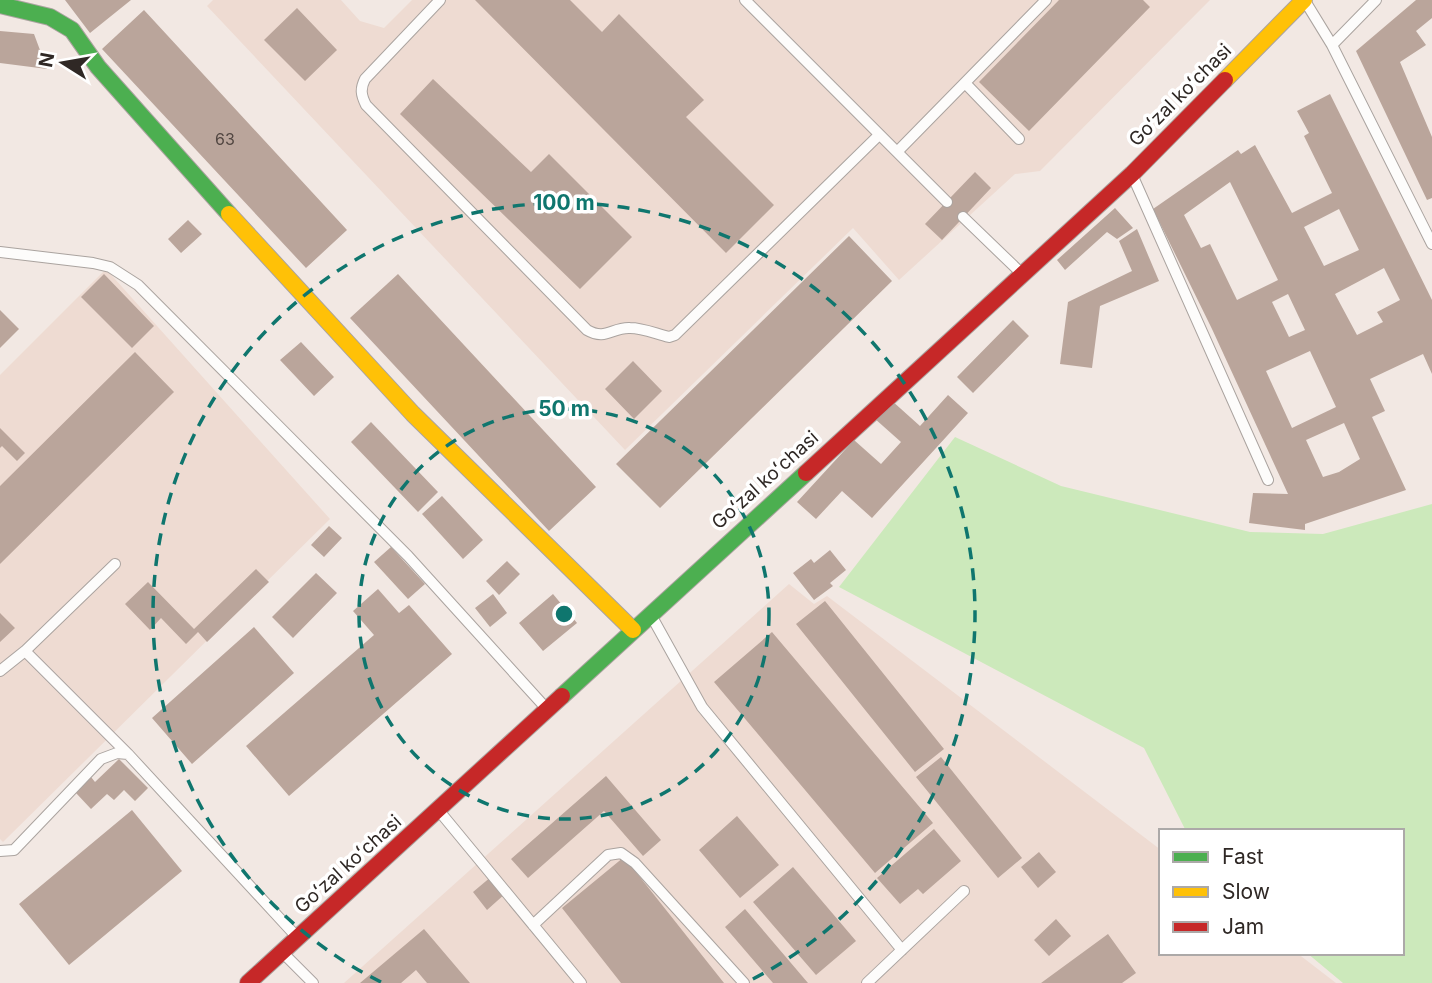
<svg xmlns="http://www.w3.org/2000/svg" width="1432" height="983" font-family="Inter,sans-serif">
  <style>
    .built { fill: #eedbd2 }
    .green { fill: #cce9bb }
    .building { fill: #baa59b; fill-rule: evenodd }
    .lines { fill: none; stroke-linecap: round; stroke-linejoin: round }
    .lane-casing { stroke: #aaa39f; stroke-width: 12 }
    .fast-casing { stroke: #aaa39f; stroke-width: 18 }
    .slow-casing { stroke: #aaa39f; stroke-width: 18 }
    .jam-casing { stroke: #aaa39f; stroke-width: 18 }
    .lane { stroke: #fdfcfb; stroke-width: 10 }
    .fast { stroke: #4caf50; stroke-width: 16 }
    .slow { stroke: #ffc107; stroke-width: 16 }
    .jam { stroke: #c62828; stroke-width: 16 }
    .ring { fill: none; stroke: #0f766e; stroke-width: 3.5; stroke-dasharray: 12 9 }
    .labels { text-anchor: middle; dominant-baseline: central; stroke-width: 7; stroke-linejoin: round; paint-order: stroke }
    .number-label { font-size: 16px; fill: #524742 }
    .street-label { font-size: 19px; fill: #2f2825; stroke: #fff }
    .centre { fill: #0f766e; stroke: #fff; stroke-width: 3.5 }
    .ring-label { font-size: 21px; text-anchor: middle; font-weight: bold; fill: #0f766e; stroke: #fff; stroke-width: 7; stroke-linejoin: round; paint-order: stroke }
  </style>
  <rect width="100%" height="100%" fill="#f2e8e3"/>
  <path class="built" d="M213,0H341L360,21L384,28L412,0H1210L1040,171L1015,174L899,280L853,228L625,450L207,6Z
    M106,269L330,519L3,842L0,839V375Z
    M789,584L814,604L827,596L1161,850V953H1297L1336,983H344Z"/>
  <path class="green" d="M955,437L1061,486L1250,532L1323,534L1432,504V983H1343L1307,953H1402V831H1186L1144,748L839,587Z"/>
  <path class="building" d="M65,0H131L90,33Z
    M475,0H570L602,32L619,14L704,100L686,117L774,205L726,253Z
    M1059,0H1143L1150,7L1029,131L979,82Z
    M1416,0H1432V18L1416,31L1426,45L1400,62L1432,137V198L1427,200L1356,51Z
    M297,8L337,50L305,81L264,40Z
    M144,10L347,230L306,268L102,49Z
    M0,31L34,34L47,69L0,63Z
    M433,79L531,172L549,154L632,237L580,289L400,114Z
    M1330,94L1432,300V374L1423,354L1370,379L1385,411L1372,417L1406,490L1305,524V530L1249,523L1253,493L1288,494L1212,329L1153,209L1238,150L1241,154L1255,145L1292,213L1332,193L1304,136L1309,133L1297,111ZM1230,182L1278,280L1237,300L1210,244L1201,248L1184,215ZM1339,209L1359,250L1324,266L1304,227ZM1384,268L1400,300L1377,312L1383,322L1357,335L1335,294ZM1288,294L1305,330L1289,337L1272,302ZM1310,351L1336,407L1292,428L1266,371ZM1344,423L1360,459L1339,472L1323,477L1306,440Z
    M975,172L991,188L942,240L925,224Z
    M1115,208L1133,228L1117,239L1107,232L1065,270L1057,260Z
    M188,220L202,234L181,253L168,239Z
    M1137,229L1159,281L1100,306L1092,368L1060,364L1068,302L1132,271L1119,241Z
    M849,236L892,281L660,508L616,464Z
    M104,274L154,326L132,348L81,297Z
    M398,274L596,487L549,531L350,318Z
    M0,310L19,329L0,348Z
    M1013,320L1029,336L973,393L957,377Z
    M301,342L334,377L314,396L280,360Z
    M135,352L174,392L0,564V486Z
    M633,361L662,391L634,419L605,389Z
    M948,395L968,413L872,518L842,491L816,519L797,502L854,440L881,464L901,442L874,418L891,400L920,426Z
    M371,422L438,492L418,512L351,442Z
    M0,428L25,453L17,461L2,446L0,448Z
    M442,496L483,540L463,559L422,514Z
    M329,526L342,538L324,557L311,545Z
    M391,547L425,584L408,599L374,562Z
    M830,550L846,570L830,583L833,586L814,600L793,573L811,559L814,563Z
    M507,561L520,574L499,595L486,581Z
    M256,569L269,582L207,642L198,632L186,644L161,618L150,630L125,604L148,582L194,629Z
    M316,573L337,593L293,638L272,617Z
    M378,589L399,613L409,605L452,654L289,796L246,746L374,635L353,611Z
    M493,594L507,613L490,627L475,608Z
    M553,594L577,623L543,651L519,623Z
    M825,601L944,749L915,772L796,624Z
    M0,613L15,628L0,642Z
    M254,627L294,673L192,764L152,718Z
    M772,632L933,823L875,873L714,682Z
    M941,757L1022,858L998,878L916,777Z
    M119,759L148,788L135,801L124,790L114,800L107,794L91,809L76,793L91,777L95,782Z
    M606,776L661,840L643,856L604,811L528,878L511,859Z
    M132,810L182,871L69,965L19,904Z
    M737,816L779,865L740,898L699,850Z
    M934,829L961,861L923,894L918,889L900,904L877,878Z
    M1039,852L1056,872L1038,888L1021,867Z
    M624,857L724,983H621L562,908Z
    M793,867L856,941L816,975L753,902Z
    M492,876L506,893L487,910L473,892Z
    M745,909L808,983H773L725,927Z
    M1056,919L1071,936L1049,956L1034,940Z
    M424,929L470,983H427L416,970L401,983H360Z
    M1108,934L1136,973L1122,983H1041Z"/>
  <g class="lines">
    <g class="lane-casing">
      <path id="lane" d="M440,0L365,79C360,89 361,95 366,105L587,330C606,341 612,327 630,328C643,328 656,334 669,337L675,335L879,135
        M745,0L947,202
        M1305,1L1332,45L1432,244
        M1332,45L1376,0
        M965,83L1019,139
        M897,152L1046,0
        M1134,179L1268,480
        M963,217L1020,272
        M0,252L93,263L110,267L138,285L408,556L545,707
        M652,617L702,707L902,950
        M25,651L115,564
        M0,671L25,651L128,754
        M440,812L581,983
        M0,851L14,850L101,759L117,753L128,754L296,936
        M533,925L608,855L621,853L635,863L744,983
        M284,954L313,983
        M867,983L964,891"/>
    </g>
    <g class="fast-casing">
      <path id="fast" d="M0,5L50,17L72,30L98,67L229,214
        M562,696L806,473"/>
    </g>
    <g class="slow-casing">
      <path id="slow" d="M1225,80L1304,0
        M229,214L413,414L633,630"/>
    </g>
    <g class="jam-casing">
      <path id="jam" d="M806,473L1132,174L1225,80
        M248,983L562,696"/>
    </g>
    <use href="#lane" class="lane"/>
    <use href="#fast" class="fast"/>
    <use href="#slow" class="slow"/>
    <use href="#jam" class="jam"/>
  </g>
  <g class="ring">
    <circle cx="564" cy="614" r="205"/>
    <path d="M381 982A411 411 0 1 1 747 982"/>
  </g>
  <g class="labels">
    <g class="number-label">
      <text x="225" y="139">63</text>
    </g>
    <g class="street-label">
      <text transform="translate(1180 95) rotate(-45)">Goʻzal koʻchasi</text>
      <text transform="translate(765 480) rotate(-42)">Goʻzal koʻchasi</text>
      <text transform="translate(348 864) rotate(-42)">Goʻzal koʻchasi</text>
    </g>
  </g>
  <circle cx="564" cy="614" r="10" class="centre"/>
  <g class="ring-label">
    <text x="564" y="210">100 m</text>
    <text x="564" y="416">50 m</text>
  </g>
  <rect x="1159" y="829" width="245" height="126" fill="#ffffff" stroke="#aca9a8" stroke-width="2"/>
  <rect x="1173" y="852" width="35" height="10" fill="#4caf50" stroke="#aca9a8" stroke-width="2"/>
  <text x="1222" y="864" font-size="21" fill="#2f2825">Fast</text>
  <rect x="1173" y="887" width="35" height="10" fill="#ffc107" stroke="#aca9a8" stroke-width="2"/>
  <text x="1222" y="899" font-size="21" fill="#2f2825">Slow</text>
  <rect x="1173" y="922" width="35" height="10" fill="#c62828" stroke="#aca9a8" stroke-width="2"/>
  <text x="1222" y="934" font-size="21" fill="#2f2825">Jam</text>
  <g transform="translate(63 63) rotate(281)" stroke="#ffffff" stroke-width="5" paint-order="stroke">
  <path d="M0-5L12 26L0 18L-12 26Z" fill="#2f2825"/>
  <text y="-10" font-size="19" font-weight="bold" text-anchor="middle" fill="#2f2825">N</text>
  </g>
</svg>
